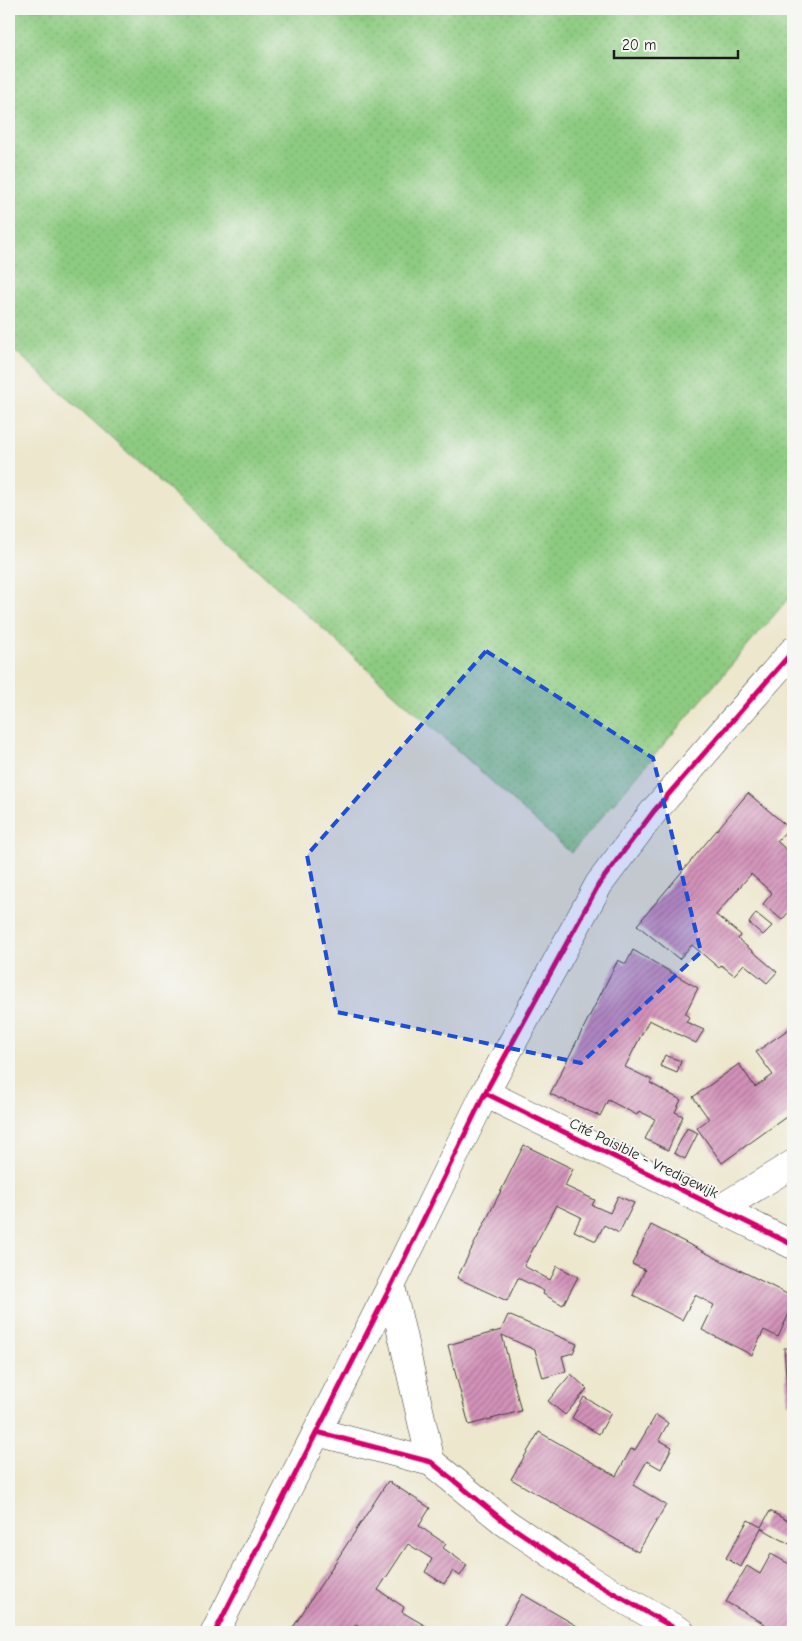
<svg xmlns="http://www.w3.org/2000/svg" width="802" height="1641" font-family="'Comic Neue',sans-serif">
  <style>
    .grass { fill: url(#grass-dots); stroke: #54744e }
    .building { fill: url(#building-hatch) }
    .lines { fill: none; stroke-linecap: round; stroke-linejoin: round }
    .minor-casing { stroke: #3b3a37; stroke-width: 29 }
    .minor { stroke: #fff; stroke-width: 28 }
    .cycleway-casing { stroke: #f6f6f2; stroke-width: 8 }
    .cycleway { stroke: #d6006c; stroke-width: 5 }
    .marked { fill: #1d4ed8; fill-opacity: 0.2; stroke: #1d4ed8; stroke-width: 4; stroke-dasharray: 10 6; stroke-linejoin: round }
    .labels { text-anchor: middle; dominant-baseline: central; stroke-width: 4; stroke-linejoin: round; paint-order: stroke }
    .street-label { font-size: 15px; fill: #1c1c1c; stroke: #f6f6f2 }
  </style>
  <defs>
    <pattern id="grass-dots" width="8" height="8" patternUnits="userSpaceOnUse" patternTransform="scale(1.25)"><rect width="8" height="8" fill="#8dcb81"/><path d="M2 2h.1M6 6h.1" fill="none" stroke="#79ae6f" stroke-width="1.8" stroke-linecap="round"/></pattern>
    <pattern id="building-hatch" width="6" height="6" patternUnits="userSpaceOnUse" patternTransform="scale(1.25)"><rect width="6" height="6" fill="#d392b9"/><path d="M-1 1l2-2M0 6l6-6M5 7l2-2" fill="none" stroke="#aa7696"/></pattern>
  </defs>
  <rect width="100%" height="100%" fill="#f6f6f2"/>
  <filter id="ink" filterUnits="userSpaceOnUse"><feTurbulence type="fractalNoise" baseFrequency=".02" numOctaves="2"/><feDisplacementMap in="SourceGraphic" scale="10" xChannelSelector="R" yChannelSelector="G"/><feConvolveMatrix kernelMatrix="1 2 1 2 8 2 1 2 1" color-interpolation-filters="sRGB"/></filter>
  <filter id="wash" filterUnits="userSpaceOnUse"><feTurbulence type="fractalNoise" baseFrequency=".0096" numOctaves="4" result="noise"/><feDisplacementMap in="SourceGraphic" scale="20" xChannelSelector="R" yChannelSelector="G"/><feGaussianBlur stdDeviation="1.12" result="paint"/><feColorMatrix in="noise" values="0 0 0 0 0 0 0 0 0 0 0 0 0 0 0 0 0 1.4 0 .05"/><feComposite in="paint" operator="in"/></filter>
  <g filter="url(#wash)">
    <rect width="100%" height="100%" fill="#ede7ce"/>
    <path class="grass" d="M9,9H793V593L571,853L9,345Z"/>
    <g id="blocks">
      <path class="building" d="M748,793L789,828L777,841L793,856V879L786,883L793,889V909L792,908L782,920L763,904L772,893L751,874L716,915L741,935L738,939L777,972L767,983L744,964L734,975L721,965L719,968L692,945L679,959L637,925Z
        M756,913L772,926L763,935L749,923Z
        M633,950L698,988L685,1014L689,1017L686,1022L704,1030L696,1043L649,1020L625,1067L652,1080L650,1083L681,1100L675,1112L683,1116L668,1150L645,1139L655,1119L639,1111L637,1115L608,1100L600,1116L550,1094L618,960L626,964Z
        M793,1026V1112L722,1163L697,1128L709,1119L693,1097L739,1064L755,1087L773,1075L756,1052Z
        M665,1055L681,1061L677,1073L660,1066Z
        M687,1128L698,1133L685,1159L674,1153Z
        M524,1145L573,1169L565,1186L595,1200L592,1205L610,1213L618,1196L634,1203L619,1233L604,1225L596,1241L574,1231L581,1217L556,1205L524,1266L550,1280L557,1266L578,1277L563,1305L543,1294L544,1291L518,1278L507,1301L457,1278Z
        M651,1225L793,1297V1305L778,1337L764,1330L752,1355L702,1330L714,1305L695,1295L682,1320L633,1295L645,1270L632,1264Z
        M508,1315L577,1344L573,1353L562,1356L566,1371L543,1378L535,1350L502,1335L521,1411L469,1425L448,1345L501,1330Z
        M784,1348H793V1403H788Z
        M571,1374L587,1389L565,1415L548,1401Z
        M584,1397L611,1413L599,1434L572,1418Z
        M656,1415L668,1423L659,1440L672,1447L661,1469L647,1461L633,1485L666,1505L638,1552L511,1479L539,1432L616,1476L631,1449L635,1450Z
        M790,1425H793V1455H792Z
        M388,1481L430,1508L419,1526L446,1544L443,1548L467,1565L460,1576L453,1571L444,1584L425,1572L432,1559L408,1544L378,1590L404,1607L402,1612L436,1632H368L356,1624L351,1632H290Z
        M770,1511L793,1524V1546L761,1528L741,1567L726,1558L748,1520L761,1527Z
        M771,1554L793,1566V1632H770L763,1628L765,1624L726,1602L747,1566L760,1574Z
        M522,1594L584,1630L583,1632H500Z"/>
    </g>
  </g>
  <g filter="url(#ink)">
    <use href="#blocks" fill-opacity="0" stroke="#3b3a37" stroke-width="1"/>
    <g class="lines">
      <g class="minor-casing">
        <path id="minor" d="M485,1093L793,1245
          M720,1209L793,1164
          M391,1286L431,1462
          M317,1432L431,1462L506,1523L589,1579L681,1632
          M215,1632L391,1286L485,1093L599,884L654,811L793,651"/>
      </g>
      <use href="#minor" class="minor"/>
      <g class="cycleway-casing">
        <path id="cycleway" d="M485,1093L793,1245
          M317,1432L431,1462L506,1523L589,1579L681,1632
          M215,1632L391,1286L485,1093L599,884L654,811L793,651"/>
      </g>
      <use href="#cycleway" class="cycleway"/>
    </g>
  </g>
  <path class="marked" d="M486,651L653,758L701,952L581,1063L337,1012L307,855Z"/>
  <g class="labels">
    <g class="street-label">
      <text transform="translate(644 1158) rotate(26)">Cité Paisible - Vredigewijk</text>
    </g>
  </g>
  <rect width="802" height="1641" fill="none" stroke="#f6f6f2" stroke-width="30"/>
  <path d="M614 50v8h124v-8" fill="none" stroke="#1c1c1c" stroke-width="2.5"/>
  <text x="622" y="50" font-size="15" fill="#1c1c1c" stroke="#f6f6f2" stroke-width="4" paint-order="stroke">20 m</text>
</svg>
